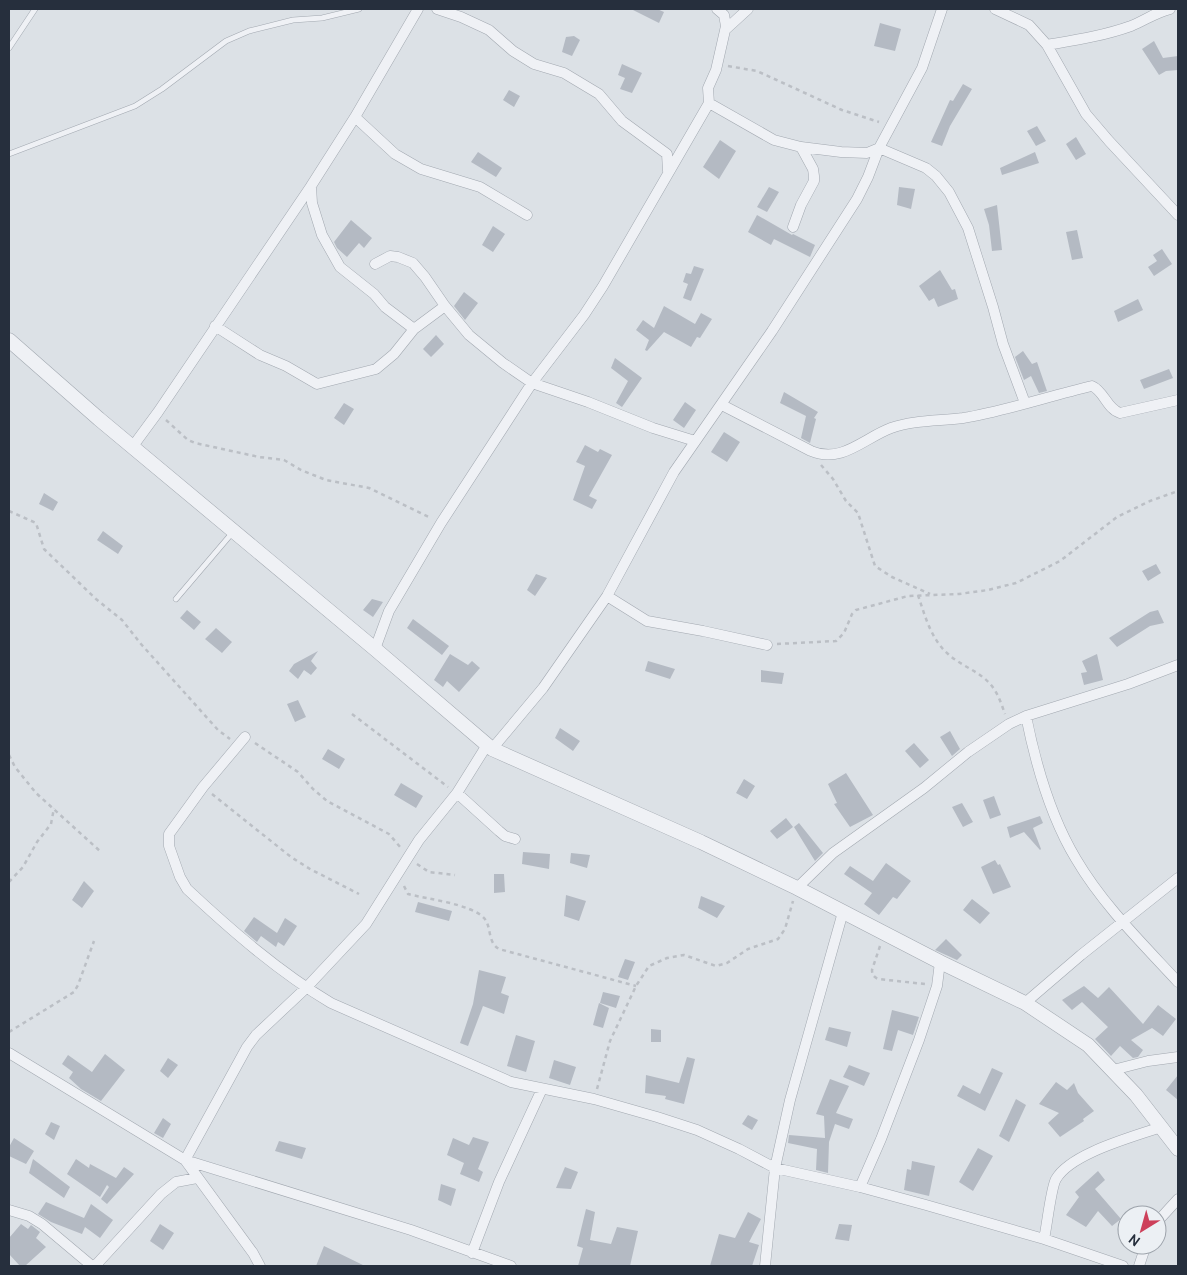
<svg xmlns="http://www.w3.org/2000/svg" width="1187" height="1275" font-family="Cabin,sans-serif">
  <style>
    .building { fill: #b4bac3 }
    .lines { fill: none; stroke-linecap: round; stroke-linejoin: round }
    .service-casing { stroke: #a2a8b0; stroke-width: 6 }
    .minor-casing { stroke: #a2a8b0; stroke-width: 11 }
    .tertiary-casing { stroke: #a2a8b0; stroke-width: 15 }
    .path { stroke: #bbbfc5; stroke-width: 2.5; stroke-dasharray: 4 4; stroke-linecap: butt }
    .service { stroke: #eff1f5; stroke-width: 5 }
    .minor { stroke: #eff1f5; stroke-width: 10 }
    .tertiary { stroke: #eff1f5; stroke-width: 14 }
  </style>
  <rect width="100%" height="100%" fill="#dce1e6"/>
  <path class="building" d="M631,9H657L664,12L659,23Z
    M880,23L901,29L895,51L874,46Z
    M574,36L580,40L572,56L562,52L566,37Z
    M1154,41L1163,58L1178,56V70L1166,71L1159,75L1142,49Z
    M622,64L642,73L632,93L620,89L625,78L618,75Z
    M963,84L972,89L950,126L942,146L931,142L950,100L953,101Z
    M509,90L520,96L514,107L503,100Z
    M1037,126L1046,141L1036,146L1027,131Z
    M1076,137L1086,154L1076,160L1066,144Z
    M720,140L736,151L719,179L703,167Z
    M478,152L502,168L496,177L471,162Z
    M1035,152L1039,163L1002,175L1000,168Z
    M769,187L779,192L767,212L757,207Z
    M899,187L915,189L911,209L897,205Z
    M997,205L1002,250L992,251L989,225L984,209Z
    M757,215L792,235L793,234L815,245L810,257L774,239L771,245L748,232Z
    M351,220L372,238L364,248L359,243L347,257L337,248L334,242Z
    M493,226L505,234L493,252L482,245Z
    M1077,230L1083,258L1072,260L1066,232Z
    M1162,249L1172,264L1154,276L1148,267L1157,261L1153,255Z
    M694,266L704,269L691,301L683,298L688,284L683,282L686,273L691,274Z
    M940,270L952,290L955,289L958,299L938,307L934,298L929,301L919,286Z
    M464,292L478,303L465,320L454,306Z
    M1138,299L1143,310L1118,322L1114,311Z
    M664,306L695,324L701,313L712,319L700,338L697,337L691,347L664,332L647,351L645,350L649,340L636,330L643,320L654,328Z
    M436,335L444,344L431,357L423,349Z
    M1023,351L1032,364L1037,362L1047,391L1039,393L1031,376L1024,380L1015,357Z
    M615,358L642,378L622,407L616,403L628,381L611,368Z
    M1169,369L1173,378L1144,389L1140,380Z
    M784,392L818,412L814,418L816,419L810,443L801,438L806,416L780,403Z
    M685,402L696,410L684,428L673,420Z
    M344,403L354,409L344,425L334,418Z
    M724,432L740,442L727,462L711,452Z
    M585,445L598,452L600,449L612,455L589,496L597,500L592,509L573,500L585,466L576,462Z
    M44,493L58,502L53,511L39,504Z
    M103,531L123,546L118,554L97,540Z
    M1156,564L1161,573L1148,581L1142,571Z
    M536,574L547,578L535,596L527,590Z
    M372,599L383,602L373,617L363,610Z
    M187,610L201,622L194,630L180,618Z
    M1158,610L1164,623L1150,626L1117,647L1109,638L1150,612Z
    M413,619L449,646L442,655L407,628Z
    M216,628L232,642L222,653L205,639Z
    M318,651L311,661L317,668L311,675L304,670L298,679L289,671L294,664Z
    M450,654L468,665L472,661L480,668L459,692L447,681L443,687L434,680Z
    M1097,654L1103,680L1084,685L1081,673L1087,672L1082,661Z
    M648,661L675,669L670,679L645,671Z
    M761,670L784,673L782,684L761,682Z
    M298,700L306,717L295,722L287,704Z
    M560,728L580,741L573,751L555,738Z
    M950,731L960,749L952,756L940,737Z
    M914,743L929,760L920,768L905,751Z
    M328,749L345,759L339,769L322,759Z
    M846,773L873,815L850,827L834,804L837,803L828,784Z
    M744,779L755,786L747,799L736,793Z
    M401,783L423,796L416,808L394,795Z
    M994,796L1001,815L990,819L983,800Z
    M962,803L973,822L963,827L952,807Z
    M1040,816L1043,823L1033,828L1041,849L1040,850L1024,832L1010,838L1007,827Z
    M786,818L793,827L777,839L770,831Z
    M799,823L823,853L815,861L794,827Z
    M523,852L550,854L549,869L522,864Z
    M571,853L590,855L587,868L570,863Z
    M995,860L998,865L1000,864L1011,887L993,894L981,867Z
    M886,863L911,881L897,899L893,897L879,915L864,904L872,893L844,874L850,866L873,881Z
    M494,874H504L505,892L494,893Z
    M84,881L94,891L82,908L72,900Z
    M566,895L586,901L579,921L564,916Z
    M701,896L725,906L717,918L698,908Z
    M972,899L990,913L980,924L963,910Z
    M418,902L452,911L449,921L415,912Z
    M254,917L277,933L285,918L297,926L284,946L278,942L276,947L261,936L257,942L244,931Z
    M946,939L962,955L957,960L935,950Z
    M625,959L635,962L628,980L618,977Z
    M479,970L506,977L501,993L509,996L504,1014L483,1006L468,1046L460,1043L473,1004Z
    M1084,986L1098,998L1109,987L1143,1024L1158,1005L1176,1019L1163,1036L1152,1028L1131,1040L1143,1050L1138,1057L1133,1058L1120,1046L1111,1056L1095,1039L1108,1027L1082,1002L1072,1010L1062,1000Z
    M603,992L620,996L616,1008L600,1003Z
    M599,1003L609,1008L603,1028L593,1025Z
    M892,1010L919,1017L913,1035L898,1030L892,1051L883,1049Z
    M829,1027L851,1032L847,1047L825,1040Z
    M651,1029L661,1030V1042H651Z
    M516,1035L535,1041L526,1072L507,1066Z
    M105,1054L125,1070L101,1101L81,1089L69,1078L73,1072L62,1064L68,1055L92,1072Z
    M687,1057L695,1059L684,1104L665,1099L666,1096L645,1093L646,1075L679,1083Z
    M168,1058L178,1065L168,1078L160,1071Z
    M554,1060L576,1067L570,1085L549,1078Z
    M849,1065L870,1073L864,1086L843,1077Z
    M992,1068L1003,1073L985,1111L957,1096L963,1085L980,1094Z
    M1178,1075V1100L1166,1090Z
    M830,1079L849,1086L836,1113L853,1119L849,1129L835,1124L829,1142L828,1173L816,1170L817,1149L788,1143L789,1135L825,1138L824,1116L816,1114Z
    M1056,1082L1067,1090L1074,1083L1078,1093L1094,1111L1083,1119L1084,1121L1060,1137L1048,1123L1059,1113L1039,1104Z
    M1016,1099L1026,1105L1009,1142L999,1136Z
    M748,1115L758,1120L752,1130L742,1124Z
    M163,1118L171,1124L163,1138L154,1133Z
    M51,1122L60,1126L54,1140L45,1134Z
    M473,1137L489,1142L478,1169L483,1172L479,1182L460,1174L464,1163L447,1155L453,1138L469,1145Z
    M14,1138L34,1151L26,1164L9,1156V1147Z
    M279,1141L306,1148L302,1159L275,1151Z
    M978,1148L993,1156L973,1191L959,1182Z
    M33,1159L70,1187L64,1198L29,1173Z
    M76,1159L89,1168L90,1164L116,1178L124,1167L134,1174L107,1204L101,1199L109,1187L107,1185L100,1197L67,1174Z
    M912,1161L935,1166L929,1196L904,1190L907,1169L911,1170Z
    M565,1167L578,1172L571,1189L556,1188Z
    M1098,1171L1105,1180L1095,1189L1121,1219L1112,1226L1098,1211L1086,1227L1066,1215L1079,1197L1075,1192Z
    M441,1184L456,1189L451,1206L438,1200Z
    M46,1202L84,1218L91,1204L113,1220L100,1238L85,1227L82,1234L51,1222L38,1214Z
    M586,1209L595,1212L590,1240L611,1244L617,1227L638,1231L630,1266H578L583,1248L577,1246Z
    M748,1212L761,1219L749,1242L759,1245L752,1266H710L719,1234L735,1238Z
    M21,1224L28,1229L31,1225L40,1232L36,1238L46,1247L25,1266H20L9,1254V1238Z
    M160,1224L174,1233L163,1250L150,1241Z
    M839,1224L852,1225L849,1241L835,1239Z
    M324,1246L365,1266H316Z"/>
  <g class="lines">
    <g class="service-casing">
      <path id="service" d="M9,48L35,9
        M9,154L135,106L162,89L226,41L249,31L293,20L322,18L359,9
        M176,599L233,532"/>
    </g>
    <g class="minor-casing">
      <path id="minor" d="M437,9L461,17L489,30L513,51L534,64L564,73L599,94L622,121L667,154L668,171
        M995,9L1029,25L1047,45L1086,114L1109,141L1178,215
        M725,30L748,9
        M1047,45C1076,40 1103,36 1131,26C1144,21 1156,12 1170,9
        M709,103L774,140L801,147L841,152L867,153L879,148L926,168L936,176L949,192L968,228L993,307L1003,344L1025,403
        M355,117L395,154L421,169L480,187L527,215
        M311,186L312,203L322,235L340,267L374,294L385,307L414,329
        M793,227L801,205L814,181V176L813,169L801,147
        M375,264L390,256L398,257L413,263L425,277L445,306L469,335L503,363L532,383L588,402L653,428L695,441
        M215,326L260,355L286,366L317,384L376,369L394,354L414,329L445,306
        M722,405L811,451C842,464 864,438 891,428C914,420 939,421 963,418C1006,411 1049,396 1092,386C1104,391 1107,409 1120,413L1178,400
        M133,446L158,412L311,186L355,117L418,9
        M607,596L647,621L703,631L767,645
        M375,649L389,611L441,523L532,383L584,315L603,286L709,103L708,88L716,70L726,26L724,15L717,9
        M1026,716C1036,766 1050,816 1076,859C1103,905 1142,943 1178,982
        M245,737L203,787L169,834V846L180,877L187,889C232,931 279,972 331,1003L511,1082L594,1099L657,1117L697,1130L739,1149L775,1168L860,1187L926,1205L1044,1239L1123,1266
        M492,749L543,688L607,596L674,472L772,331L857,199L868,177L879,148L922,68L942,9
        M457,793L499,831L505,836L515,839
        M797,888L833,853L924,788L968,752L1009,724L1026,716L1128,684L1178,665
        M1025,1003L1081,955L1178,878
        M9,1053L185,1160L411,1230L511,1266
        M1113,1070L1148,1061L1178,1057
        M860,1187L881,1139L919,1040L937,986L940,962
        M9,1210L29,1216L42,1224L92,1266
        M1157,1222L1178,1199
        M1044,1239C1047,1226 1051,1187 1056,1179C1071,1153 1133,1137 1161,1127
        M472,1253L499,1182L542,1089
        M95,1266L161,1194L176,1182L197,1178
        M260,1266L253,1253L185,1160L247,1047L256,1035L306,988L366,924L419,840L457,793L487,745
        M765,1266L775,1168L790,1100L843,912
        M1139,1266L1146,1245"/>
    </g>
    <g class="tertiary-casing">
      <path id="tertiary" d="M9,340L99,419L375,649L492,749L701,842L797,888L940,962L1025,1003L1088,1045L1136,1095L1178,1149"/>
    </g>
    <path class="path" d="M728,66L757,71L842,110L879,122
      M166,420L188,440L195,443L259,457L284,460L301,470L326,480L369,488L431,518
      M821,465L833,479L846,501L858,513L875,566L892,577L930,594
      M9,511L36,523L44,549L96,599L122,620L141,644L218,730L230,739
      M918,595C925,616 931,639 948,654C962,667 983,672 994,689C999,696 1002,706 1005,714
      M777,644L836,641L844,633L852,614L856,610L908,596L959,594L988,590L1016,583L1060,561L1117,517L1150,501L1178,491
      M352,714L448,787
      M255,743L298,772L313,789L327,801L389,834L401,848
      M9,755L15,767L36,793L101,852
      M212,794L291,857L310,869L359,894
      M417,864L429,872L455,875
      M9,882L23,867L37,842L51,824L54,808
      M404,886L408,894C427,899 471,904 484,918C492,927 487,942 499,949L636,986
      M880,946L872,970C872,975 874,977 878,979L925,984
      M9,1032L74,992L78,985L94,941
      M597,1089L610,1041L636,986L649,966L667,958L684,955L716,966L727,963L748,949L778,939L785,929L793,901"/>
    <use href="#service" class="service"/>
    <use href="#minor" class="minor"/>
    <use href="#tertiary" class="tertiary"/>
  </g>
  <rect width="1187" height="1275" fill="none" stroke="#262f3d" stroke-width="20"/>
  <g transform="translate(1142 1230) rotate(217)"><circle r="24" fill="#ecf0f4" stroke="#9da3ab"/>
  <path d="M0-4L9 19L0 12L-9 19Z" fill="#cd405a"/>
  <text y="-8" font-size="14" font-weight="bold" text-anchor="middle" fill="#262f3d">N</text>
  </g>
</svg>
